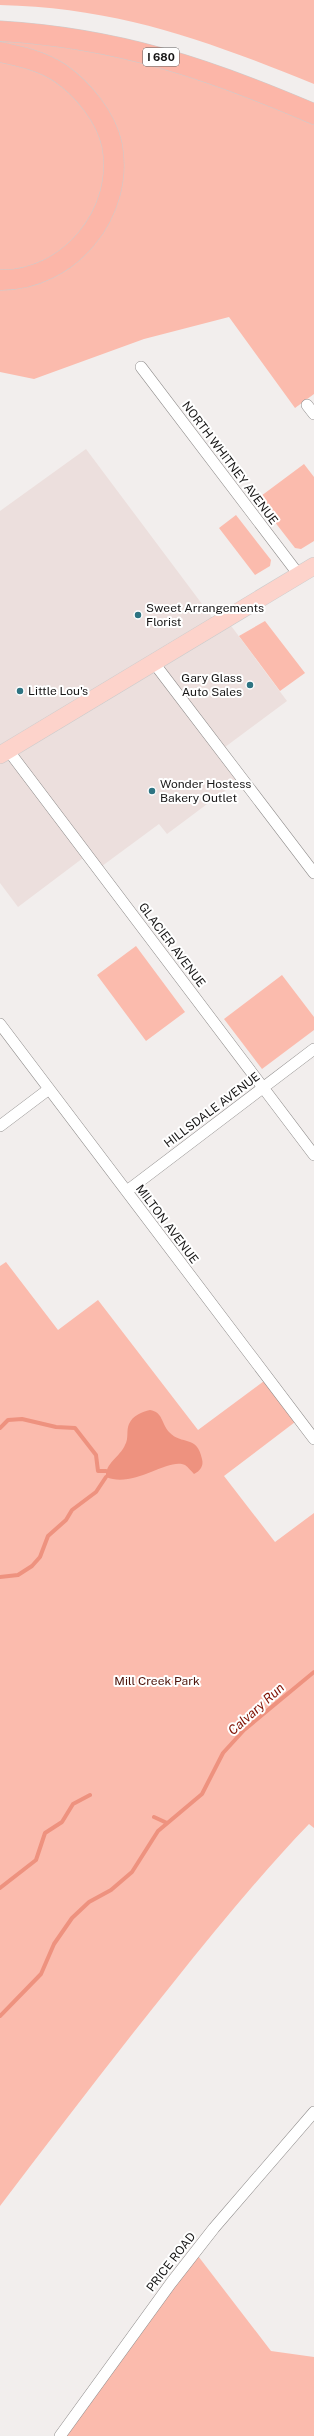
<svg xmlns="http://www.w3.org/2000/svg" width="314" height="2436" font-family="'Public Sans',sans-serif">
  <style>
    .built { fill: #ecdfdd }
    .green { fill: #fbbbad }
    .water { fill: #ee927f }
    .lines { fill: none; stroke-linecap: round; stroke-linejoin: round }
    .stream { stroke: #ee927f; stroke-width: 4 }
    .minor-casing { stroke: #8f8c8b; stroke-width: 12 }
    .primary-casing { stroke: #ccc; stroke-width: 18 }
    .motorway-casing { stroke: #ccc; stroke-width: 21 }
    .minor { stroke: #fff; stroke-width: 11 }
    .primary { stroke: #fdd3cb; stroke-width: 17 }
    .motorway { stroke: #fcb6a8; stroke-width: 20 }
    .poi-dot { fill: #2e7482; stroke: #fff; stroke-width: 1.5 }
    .labels { text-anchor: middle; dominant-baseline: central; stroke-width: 4; stroke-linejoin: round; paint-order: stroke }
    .shield { fill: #fff; stroke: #5d5c5c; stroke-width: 1 }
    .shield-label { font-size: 11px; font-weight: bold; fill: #171616 }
    .street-label { font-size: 12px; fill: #171616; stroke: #fff }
    .poi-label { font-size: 12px; fill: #171616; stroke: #fff; text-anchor: start }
    .park-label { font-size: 12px; fill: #4d140b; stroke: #fff }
    .water-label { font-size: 13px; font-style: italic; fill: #7f1000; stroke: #fff }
  </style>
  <rect width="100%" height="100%" fill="#f2eeed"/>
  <path class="built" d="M86,449L217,624L226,619L287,701L221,750L242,778L167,834L159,824L98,869L87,855L18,907L0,883V511Z"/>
  <path class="green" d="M0,0H314V84C205,40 119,8 0,5Z
    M0,31L101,42L314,114V394L295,408L229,317L144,339L34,379L0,372Z
    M304,464L314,477V541L301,549L295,548L257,499Z
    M236,515L271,560L270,566L255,575L219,528Z
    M265,621L305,673L280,691L239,636Z
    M136,946L185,1012L146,1041L97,975Z
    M282,975L314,1017V1030L262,1069L224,1019Z
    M6,1262L58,1330L98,1300L198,1430L268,1378L299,1419L224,1476L275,1542L314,1513V1828L309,1824C261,1874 217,1928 173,1983C114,2056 57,2131 0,2206V1266Z
    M195,2252L271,2351L314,2357V2436H61Z"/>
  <path class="water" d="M150,1410C163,1412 161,1423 169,1432C182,1446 197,1434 202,1459C204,1466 200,1471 194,1474C191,1471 188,1467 185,1465C168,1457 134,1489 106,1477C105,1463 120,1457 125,1445C129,1439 126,1430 129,1424C133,1415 142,1412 150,1410Z"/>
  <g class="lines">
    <path class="stream" d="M0,1428L8,1420L22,1419L56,1427L75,1428L96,1455L98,1471H106
      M0,1577L18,1575L32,1566L40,1557L48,1536L66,1520L72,1510L96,1492L106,1477
      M154,1817L167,1823
      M0,1888L36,1860L45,1833L62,1822L73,1804L90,1795
      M0,2016L41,1974L54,1944L72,1918L89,1902L111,1890L132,1872L158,1831L202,1794L223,1753L244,1730L314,1672"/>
    <g class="minor-casing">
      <path id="minor" d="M141,367L299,575
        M307,405L314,414
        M154,663L314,873
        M8,750L314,1155
        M0,1024L314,1439
        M0,1126L49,1089
        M127,1191L314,1049
        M60,2436L171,2283L214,2228L314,2112"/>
    </g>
    <g class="primary-casing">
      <path id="primary" d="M0,755L314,566"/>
    </g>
    <g class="motorway-casing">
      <path id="motorway" d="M0,31C117,38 207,68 314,114
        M0,52C20,56 42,61 60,73C83,89 106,117 112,145C125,213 69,281 0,280"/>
    </g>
    <use href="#minor" class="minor"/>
    <use href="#primary" class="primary"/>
    <use href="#motorway" class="motorway"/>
  </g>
  <g class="poi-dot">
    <circle cx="138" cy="615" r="4"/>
    <circle cx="250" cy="685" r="4"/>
    <circle cx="20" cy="691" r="4"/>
    <circle cx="152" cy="791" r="4"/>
  </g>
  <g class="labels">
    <rect class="shield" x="143" y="48" width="36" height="18" rx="3"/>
    <g class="shield-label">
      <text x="161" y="57">I 680</text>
    </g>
    <g class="street-label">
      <text transform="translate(230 463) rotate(53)">NORTH WHITNEY AVENUE</text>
      <text transform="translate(172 945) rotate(53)">GLACIER AVENUE</text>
      <text transform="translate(212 1110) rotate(-37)">HILLSDALE AVENUE</text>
      <text transform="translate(167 1224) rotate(53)">MILTON AVENUE</text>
      <text transform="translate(171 2262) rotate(-52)">PRICE ROAD</text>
    </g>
    <g class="poi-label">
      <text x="146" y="608">Sweet Arrangements<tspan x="146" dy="14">Florist</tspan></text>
      <text x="242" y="678" text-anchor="end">Gary Glass<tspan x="242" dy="14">Auto Sales</tspan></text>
      <text x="28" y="691">Little Lou's</text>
      <text x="160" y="784">Wonder Hostess<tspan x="160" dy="14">Bakery Outlet</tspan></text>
    </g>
    <g class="park-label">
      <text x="157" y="1681">Mill Creek Park</text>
    </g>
    <g class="water-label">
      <text transform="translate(256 1709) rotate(-42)">Calvary Run</text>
    </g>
  </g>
</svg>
